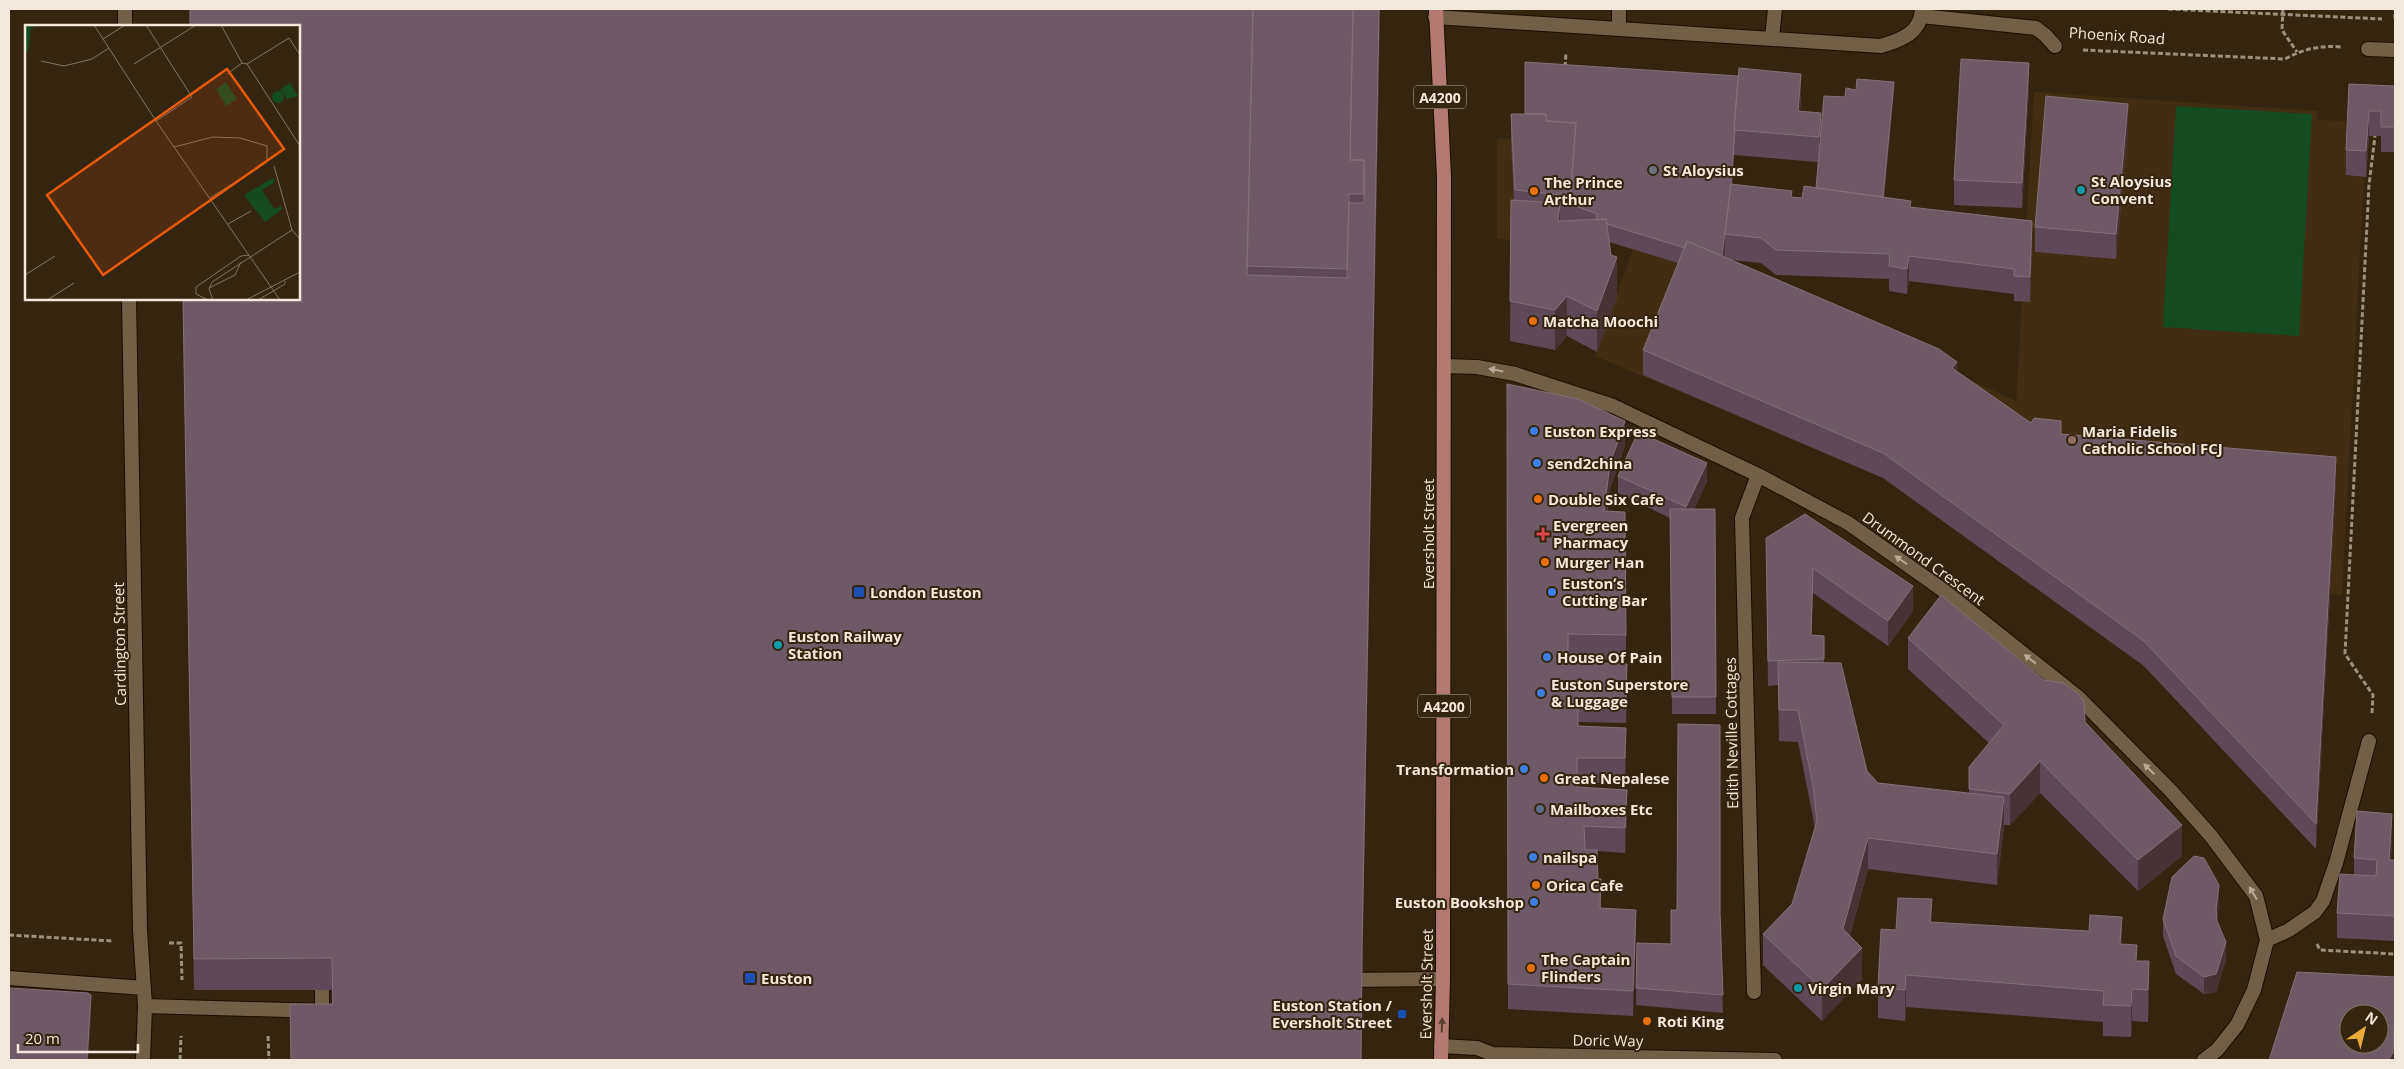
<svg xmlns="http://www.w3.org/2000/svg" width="2404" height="1069" font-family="'Open Sans',sans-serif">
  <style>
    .built { fill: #412d11 }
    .green { fill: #154b22 }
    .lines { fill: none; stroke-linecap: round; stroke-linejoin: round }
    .service-casing { stroke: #1c0d00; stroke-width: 16 }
    .pedestrian-casing { stroke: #1c0d00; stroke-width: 16 }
    .minor-casing { stroke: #1c0d00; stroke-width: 16 }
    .primary-casing { stroke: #1c0d00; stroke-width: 16 }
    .path { stroke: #9c907f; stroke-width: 3; stroke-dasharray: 5 2.5; stroke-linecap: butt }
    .service { stroke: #715f48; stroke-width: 14 }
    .pedestrian { stroke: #715f48; stroke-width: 14 }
    .minor { stroke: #715f48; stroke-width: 14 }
    .primary { stroke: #b57974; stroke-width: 14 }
    .wall { fill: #5e4959; fill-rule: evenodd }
    .shaded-wall { fill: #473336 }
    .building { fill: #6e5a67; stroke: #837079; fill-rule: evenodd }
    .oneway { fill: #b8aa99 }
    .oneway2 { fill: #5b3e2e }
    .worship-dot { fill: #6b7280; stroke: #342510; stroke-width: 2 }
    .culture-dot { fill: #0f9aa8; stroke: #342510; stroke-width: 2 }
    .food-dot { fill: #e8710a; stroke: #342510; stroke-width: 2 }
    .shop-dot { fill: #3f7fe0; stroke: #342510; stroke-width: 2 }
    .education-dot { fill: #8d6e63; stroke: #342510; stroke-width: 2 }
    .health-dot { fill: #e0444e; stroke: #342510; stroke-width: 2 }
    .transit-dot { fill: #1a4fb4; stroke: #342510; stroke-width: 2 }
    .service-dot { fill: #5c6f8a; stroke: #342510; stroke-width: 2 }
    .labels { text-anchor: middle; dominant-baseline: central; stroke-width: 4; stroke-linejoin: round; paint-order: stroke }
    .shield { fill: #342510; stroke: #b9ae9e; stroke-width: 1 }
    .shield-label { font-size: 14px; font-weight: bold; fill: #f2e8db }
    .street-label { font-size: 15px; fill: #f2e8db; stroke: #342510 }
    .poi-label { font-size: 15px; font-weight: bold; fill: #f2e8db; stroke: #342510; text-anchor: start }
    .inset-road { fill: none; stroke: #807361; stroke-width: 1 }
    .view { fill: #e8590c; fill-opacity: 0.15; stroke: #e8590c; stroke-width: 2.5 }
    .inset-edge { fill: none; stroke: #f2e8db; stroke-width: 2.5 }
  </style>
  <rect width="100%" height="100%" fill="#342510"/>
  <path class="built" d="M2034,92L2318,111L2317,120L2348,121L2370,110L2363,196L2342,595H2330L2316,849L2144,666L1883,478L1595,356L1633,249L1721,277L1879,338L2016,401Z
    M1497,139H1511L1570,221L1511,240L1497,239Z"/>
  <path class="green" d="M2176,106L2312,114L2299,336L2163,327Z"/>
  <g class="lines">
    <g class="service-casing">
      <path id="service" d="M125,9V26
        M1921,16L2036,28L2045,35L2055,46
        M1619,29V9
        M1772,38L1775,9
        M129,299L140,930L145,1006L143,1060
        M2267,940L2289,930L2315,912L2323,901L2336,863L2369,741
        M9,978L144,988
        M1343,980L1443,979
        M145,1006L322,1011V990"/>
    </g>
    <g class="pedestrian-casing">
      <path id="pedestrian" d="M1754,992L1742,518L1758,475"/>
    </g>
    <g class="minor-casing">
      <path id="minor" d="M1435,17L1881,46C1901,40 1921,33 1922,9
        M2368,49L2395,50
        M1444,366L1477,367L1515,374L1613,406L1758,475L1848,523L1947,593L2078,697L2171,791L2211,836L2256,896L2267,940L2254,990L2237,1025L2217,1050L2204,1060
        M1441,1046L1477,1048L1492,1054L1775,1060"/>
    </g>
    <g class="primary-casing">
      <path id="primary" d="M1436,9L1444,177L1443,979L1441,1060"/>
    </g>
    <path class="path" d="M2168,9L2382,19
      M2283,9L2282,30L2297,52
      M2395,19V9
      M2083,50L2285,59C2303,49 2321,45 2341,47
      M1565,67L1566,53
      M2372,713L2373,695L2345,654L2369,185L2375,136
      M9,935L113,941
      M169,943H181L182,980
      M2317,944L2320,950L2395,954
      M268,1036L269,1060
      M180,1060L181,1036"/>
    <use href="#service" class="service"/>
    <use href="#pedestrian" class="pedestrian"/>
    <use href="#minor" class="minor"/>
    <use href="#primary" class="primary"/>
  </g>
  <path class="wall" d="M190,9H1380L1362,980L1361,1060H291L290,1004H332V990H194L183,299Z
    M2349,84L2395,86V152H2381V136H2369L2366,177L2346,175V150Z
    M2029,88L2022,208L1954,205V180Z
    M1856,90L1894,91L1884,197L1911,207L2032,246L2030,302L2014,301V294L1909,281L1907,294L1889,291V279L1776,275L1761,263L1731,260L1957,371L2031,423L2061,434L2336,483L2316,849L2144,666L1883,478L1643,375V350L1678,263L1609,242L1617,297L1597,352L1567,336L1555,350L1510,341L1511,200H1514L1511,139V114H1525L1801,99L1800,111L1821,129L1845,97ZM1734,155L1818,162L1816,188L1802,198L1792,197L1732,184Z
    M2128,129L2116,259L2035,252V227Z
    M1507,384L1625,446L1610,489L1608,511L1626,635V660L1568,659V662L1627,689L1626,723L1578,722V726L1626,753L1625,783H1577V787L1627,815L1625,853L1597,851L1598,879L1601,908L1636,935L1633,1016L1508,1009Z
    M1618,476L1707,481L1694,509H1715L1716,714H1672L1670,518L1618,493Z
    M1766,538L1913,611L1888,646L1813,593L1811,635L1824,636V663L1867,771L1878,783L1969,793V767L1989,743L1908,669V638L2085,722L2182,856L2138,891L2040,793L2010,825H2004L1997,885L1868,869L1850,936L1862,979L1822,1021L1763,965V934L1792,904L1815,829L1813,817L1798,742L1779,741L1778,685L1768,686Z
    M2392,839L2391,860H2395V941L2337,938V913L2354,874V858Z
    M2219,903L2217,919L2226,960L2216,992L2204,994L2176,974L2163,936V919Z
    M1720,912L1723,1013L1636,1005L1637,943L1671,944Z
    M1932,922L2122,944L2137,961L2149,993L2148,1022L2132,1021L2131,1037L2103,1036V1022L1906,1007L1905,1021L1878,1018V987L1896,930Z
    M2395,977V1043H2394L2393,1060H2269Z"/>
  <path class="shaded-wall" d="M1379,9H1380L1362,980V949Z
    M2029,63V88L2022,208V183Z
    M1801,74V99L1798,136V111Z
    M1894,82V91L1883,212V202Z
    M2128,104V129L2116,259V234Z
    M2369,111V136L2366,177V151Z
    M1821,113V138L1819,162V137Z
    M1734,155L1731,209L1725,234V249L1721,277V259Z
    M1560,203V243L1558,221Z
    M2032,221V246L2030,302V277Z
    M1909,256V281L1907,294V269Z
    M1617,257V297L1597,352V311Z
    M1567,296V336L1555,350V310Z
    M1957,362V387L1952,368Z
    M1625,421V446L1610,489L1604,536V511L1610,464Z
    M2336,457V483L2316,849V824Z
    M1707,463V481L1686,525V507Z
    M1813,568V593L1811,660V635Z
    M1913,586V611L1888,646V621Z
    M1627,664V689L1626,723V698Z
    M1626,728V753L1625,783V758Z
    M2040,761V793L2010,825V794Z
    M1627,790V815L1625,853V828Z
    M2004,797V828L1997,885V854Z
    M2392,814V839L2389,885V860Z
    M2182,825V856L2138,891V860Z
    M1868,838V869L1843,961V929Z
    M2219,885V903L2216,927V909Z
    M1932,899V931L1930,922Z
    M1636,910V935L1633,1016V991Z
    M2122,917V949L2120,944Z
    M2226,942V960L2216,992L2204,994V977Z
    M1862,948V979L1822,1021V989Z
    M2149,961V993L2148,1022V990Z
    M1906,975V1007L1905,1021V990Z
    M2132,989V1021L2131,1037V1006Z
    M91,995V1020L88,1060H87Z
    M2394,1026L2393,1060H2388Z"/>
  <path class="building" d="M190,9H1253L1247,275L1347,278L1349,203H1364V160H1350L1353,9H1379L1362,949L1361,1060H291L290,1004H333L332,958L194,959L183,299H299V26H190Z
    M1253,9H1353L1350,160H1364V194H1349L1347,269L1247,266Z
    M1961,59L2029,63L2022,183L1954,180Z
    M1525,62L1738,76L1734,130H1735L1731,184L1722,256L1687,241L1685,248L1607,224L1606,219L1596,220L1597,214L1570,204L1576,123L1546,121V114H1525Z
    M1739,68L1801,74L1798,111L1821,113L1819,137L1734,130Z
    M1857,79L1894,82L1883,197L1816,188L1824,96L1845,97L1846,88L1856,90Z
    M2349,84L2395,86V127H2381V111H2369L2366,151L2346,150Z
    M2046,96L2128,104L2116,234L2035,227Z
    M1511,114H1546V121L1576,123L1570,196L1515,190Z
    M1731,184L1792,191L1791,197L1802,198L1804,186L1911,201L1910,207L2032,221L2030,277L2014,276V269L1909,256L1907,269L1889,266L1890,254L1776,250L1761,238L1725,234Z
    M1511,200L1560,203L1558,221L1606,219L1611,255L1617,257L1597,311L1567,296L1555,310L1510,301Z
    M1687,241L1939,349L1957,362L1952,368L2031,423L2034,418L2061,421V434L2336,457L2316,824L2144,641L1883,453L1643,350Z
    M1507,384L1578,399L1625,421L1610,464L1604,511L1625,512L1626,635L1568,634V662L1627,664L1626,698L1578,697V726L1626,728L1625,758H1577V787L1627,790L1625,828L1584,826L1585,850H1597L1598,879H1601L1600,908L1636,910L1633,991L1508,984Z
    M1638,432L1707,463L1686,507L1618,476Z
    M1670,509H1715L1716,697H1672Z
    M1805,514L1913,586L1888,621L1813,568L1811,635L1824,636V659L1768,661L1766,538Z
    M1941,595L2044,680L2064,683L2077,693L2084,701L2085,722L2182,825L2138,860L2040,761L2010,794L1969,789V767L2004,725L1908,638Z
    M1778,662L1841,663L1867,771L1878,783L2004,797L1997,854L1868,838L1843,929L1862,948L1822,989L1763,934L1792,904L1817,821L1813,786L1798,710H1779Z
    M1678,724L1720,725V912L1723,995L1636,988L1637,943L1671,944V910H1677Z
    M2357,811L2392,814L2389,860H2395V916L2337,913L2340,874L2376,876L2377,860L2354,858Z
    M2194,856L2204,858L2219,885L2216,909L2217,921L2226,942L2216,974L2204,977L2176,956L2163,919L2172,877Z
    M1898,898L1932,899L1930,922L2089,931L2090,915L2122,917L2120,944L2137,945L2136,961H2149L2148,990L2132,989L2131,1006L2103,1005L2104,991L1906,975L1905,990L1878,987L1881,929L1896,930Z
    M2297,972L2395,977V1026H2394L2393,1053L2388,1060H2269ZM2349,1014H2379V1044H2349Z
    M9,988L88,993L91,995L87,1060H9Z"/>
  <defs><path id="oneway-solid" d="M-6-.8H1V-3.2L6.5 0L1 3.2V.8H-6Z" transform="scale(1.25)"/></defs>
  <g class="oneway">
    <use href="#oneway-solid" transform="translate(1496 370) rotate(-169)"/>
    <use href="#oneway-solid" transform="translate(1901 560) rotate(-145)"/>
    <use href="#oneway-solid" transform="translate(2030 659) rotate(-142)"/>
    <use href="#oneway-solid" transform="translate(2149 769) rotate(-135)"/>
    <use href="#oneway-solid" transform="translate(2253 893) rotate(-121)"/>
  </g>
  <use class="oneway2" href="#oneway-solid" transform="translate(1442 1025) rotate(-88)"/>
  <circle class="worship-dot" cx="1653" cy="170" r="5"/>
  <g class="culture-dot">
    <circle cx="2081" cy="190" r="5"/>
    <circle cx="778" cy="645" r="5"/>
    <circle cx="1798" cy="988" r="5"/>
  </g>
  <g class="food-dot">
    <circle cx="1534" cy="191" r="5"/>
    <circle cx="1533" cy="321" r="5"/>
    <circle cx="1538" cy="499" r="5"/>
    <circle cx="1545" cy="562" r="5"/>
    <circle cx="1544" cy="778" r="5"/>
    <circle cx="1536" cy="885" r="5"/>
    <circle cx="1531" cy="968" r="5"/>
    <circle cx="1647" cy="1021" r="5"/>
  </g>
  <g class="shop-dot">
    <circle cx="1534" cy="431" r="5"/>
    <circle cx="1537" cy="463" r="5"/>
    <circle cx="1552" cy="592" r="5"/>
    <circle cx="1547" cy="657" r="5"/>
    <circle cx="1541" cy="693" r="5"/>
    <circle cx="1524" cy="769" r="5"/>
    <circle cx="1533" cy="857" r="5"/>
    <circle cx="1534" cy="902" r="5"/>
  </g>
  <circle class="education-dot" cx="2072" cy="440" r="5"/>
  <path class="health-dot" d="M1540.5 526.5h5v5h5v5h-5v5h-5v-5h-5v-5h5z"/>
  <g class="transit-dot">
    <rect x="853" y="586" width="12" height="12" rx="2.5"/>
    <rect x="744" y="972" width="12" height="12" rx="2.5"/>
    <rect x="1397" y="1009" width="10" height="10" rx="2.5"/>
  </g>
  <circle class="service-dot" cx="1540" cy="809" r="5"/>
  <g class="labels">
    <g class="shield">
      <rect x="1414" y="85.5" width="52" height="23" rx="4"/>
      <rect x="1418" y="694.5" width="52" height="23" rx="4"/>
    </g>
    <g class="shield-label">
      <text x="1440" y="97">A4200</text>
      <text x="1444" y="706">A4200</text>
    </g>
    <g class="street-label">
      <text transform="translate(2117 35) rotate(4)">Phoenix Road</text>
      <text transform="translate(1428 534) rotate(-90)">Eversholt Street</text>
      <text transform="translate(1924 558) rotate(36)">Drummond Crescent</text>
      <text transform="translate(119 644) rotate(-91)">Cardington Street</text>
      <text transform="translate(1731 733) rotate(-91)">Edith Neville Cottages</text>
      <text transform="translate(1426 984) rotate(-89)">Eversholt Street</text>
      <text transform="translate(1608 1040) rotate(1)">Doric Way</text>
    </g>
    <g class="poi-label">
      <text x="1663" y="170">St Aloysius</text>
      <text x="2091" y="181">St Aloysius<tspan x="2091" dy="17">Convent</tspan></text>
      <text x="1544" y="182">The Prince<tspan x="1544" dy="17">Arthur</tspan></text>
      <text x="1543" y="321">Matcha Moochi</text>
      <text x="1544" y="431">Euston Express</text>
      <text x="2082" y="431">Maria Fidelis<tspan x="2082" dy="17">Catholic School FCJ</tspan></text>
      <text x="1547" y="463">send2china</text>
      <text x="1548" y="499">Double Six Cafe</text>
      <text x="1553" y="525">Evergreen<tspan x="1553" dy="17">Pharmacy</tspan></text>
      <text x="1555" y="562">Murger Han</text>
      <text x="1562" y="583">Eustonʼs<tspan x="1562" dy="17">Cutting Bar</tspan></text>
      <text x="870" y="592">London Euston</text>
      <text x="788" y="636">Euston Railway<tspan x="788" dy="17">Station</tspan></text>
      <text x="1557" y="657">House Of Pain</text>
      <text x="1551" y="684">Euston Superstore<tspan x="1551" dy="17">&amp; Luggage</tspan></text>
      <text x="1514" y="769" text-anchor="end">Transformation</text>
      <text x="1554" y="778">Great Nepalese</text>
      <text x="1550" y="809">Mailboxes Etc</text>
      <text x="1543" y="857">nailspa</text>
      <text x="1546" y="885">Orica Cafe</text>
      <text x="1524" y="902" text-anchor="end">Euston Bookshop</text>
      <text x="1541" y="959">The Captain<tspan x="1541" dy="17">Flinders</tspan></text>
      <text x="761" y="978">Euston</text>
      <text x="1808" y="988">Virgin Mary</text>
      <text x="1392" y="1005" text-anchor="end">Euston Station /<tspan x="1392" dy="17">Eversholt Street</tspan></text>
      <text x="1657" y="1021">Roti King</text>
    </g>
  </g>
  <g transform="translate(25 25)">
    <rect width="275" height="275" fill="#342510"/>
    <path d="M14,0L6,3L3,27L0,26V0ZM201,57L212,74L201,81L191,64ZM265,58L273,71L262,74L255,64ZM247 72a6 6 0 1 1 12 0a6 6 0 1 1-12 0ZM248,153L250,157L237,165L249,184L257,181V184L240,197L219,170Z" fill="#154b22"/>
    <path class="inset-road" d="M69,0L131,96L255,275M121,0L167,72L131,96M196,0L217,38M78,14L100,0M16,36L39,41L67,34L84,23M217,38L222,39L264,13L275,30M109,39L171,0M222,39L275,121M202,49L217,38M149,122L188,112L215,113L242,121V137L185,173M249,141L267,205L275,214M203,199L226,186M0,250L30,231M184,263L210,250L216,237M22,275L49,258M183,275L171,269V262L216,231L224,230M188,275L184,264L187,257L267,205M221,275L275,247M233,275L260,259V256"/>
    <path class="view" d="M202,44L259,124L78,250L22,170Z"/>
    <rect width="275" height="275" class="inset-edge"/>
  </g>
  <rect width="2404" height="1069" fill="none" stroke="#f2e8db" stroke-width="20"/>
  <g transform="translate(2364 1029) rotate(35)"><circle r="24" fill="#342510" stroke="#807361"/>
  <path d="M0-4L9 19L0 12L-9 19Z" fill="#eba93a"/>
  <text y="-8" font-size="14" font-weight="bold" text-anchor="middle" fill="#f2e8db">N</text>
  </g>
  <path d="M18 1044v8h120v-8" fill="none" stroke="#f2e8db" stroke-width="2.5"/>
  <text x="25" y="1044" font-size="15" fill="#f2e8db" stroke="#342510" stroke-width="4" paint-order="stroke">20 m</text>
</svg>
